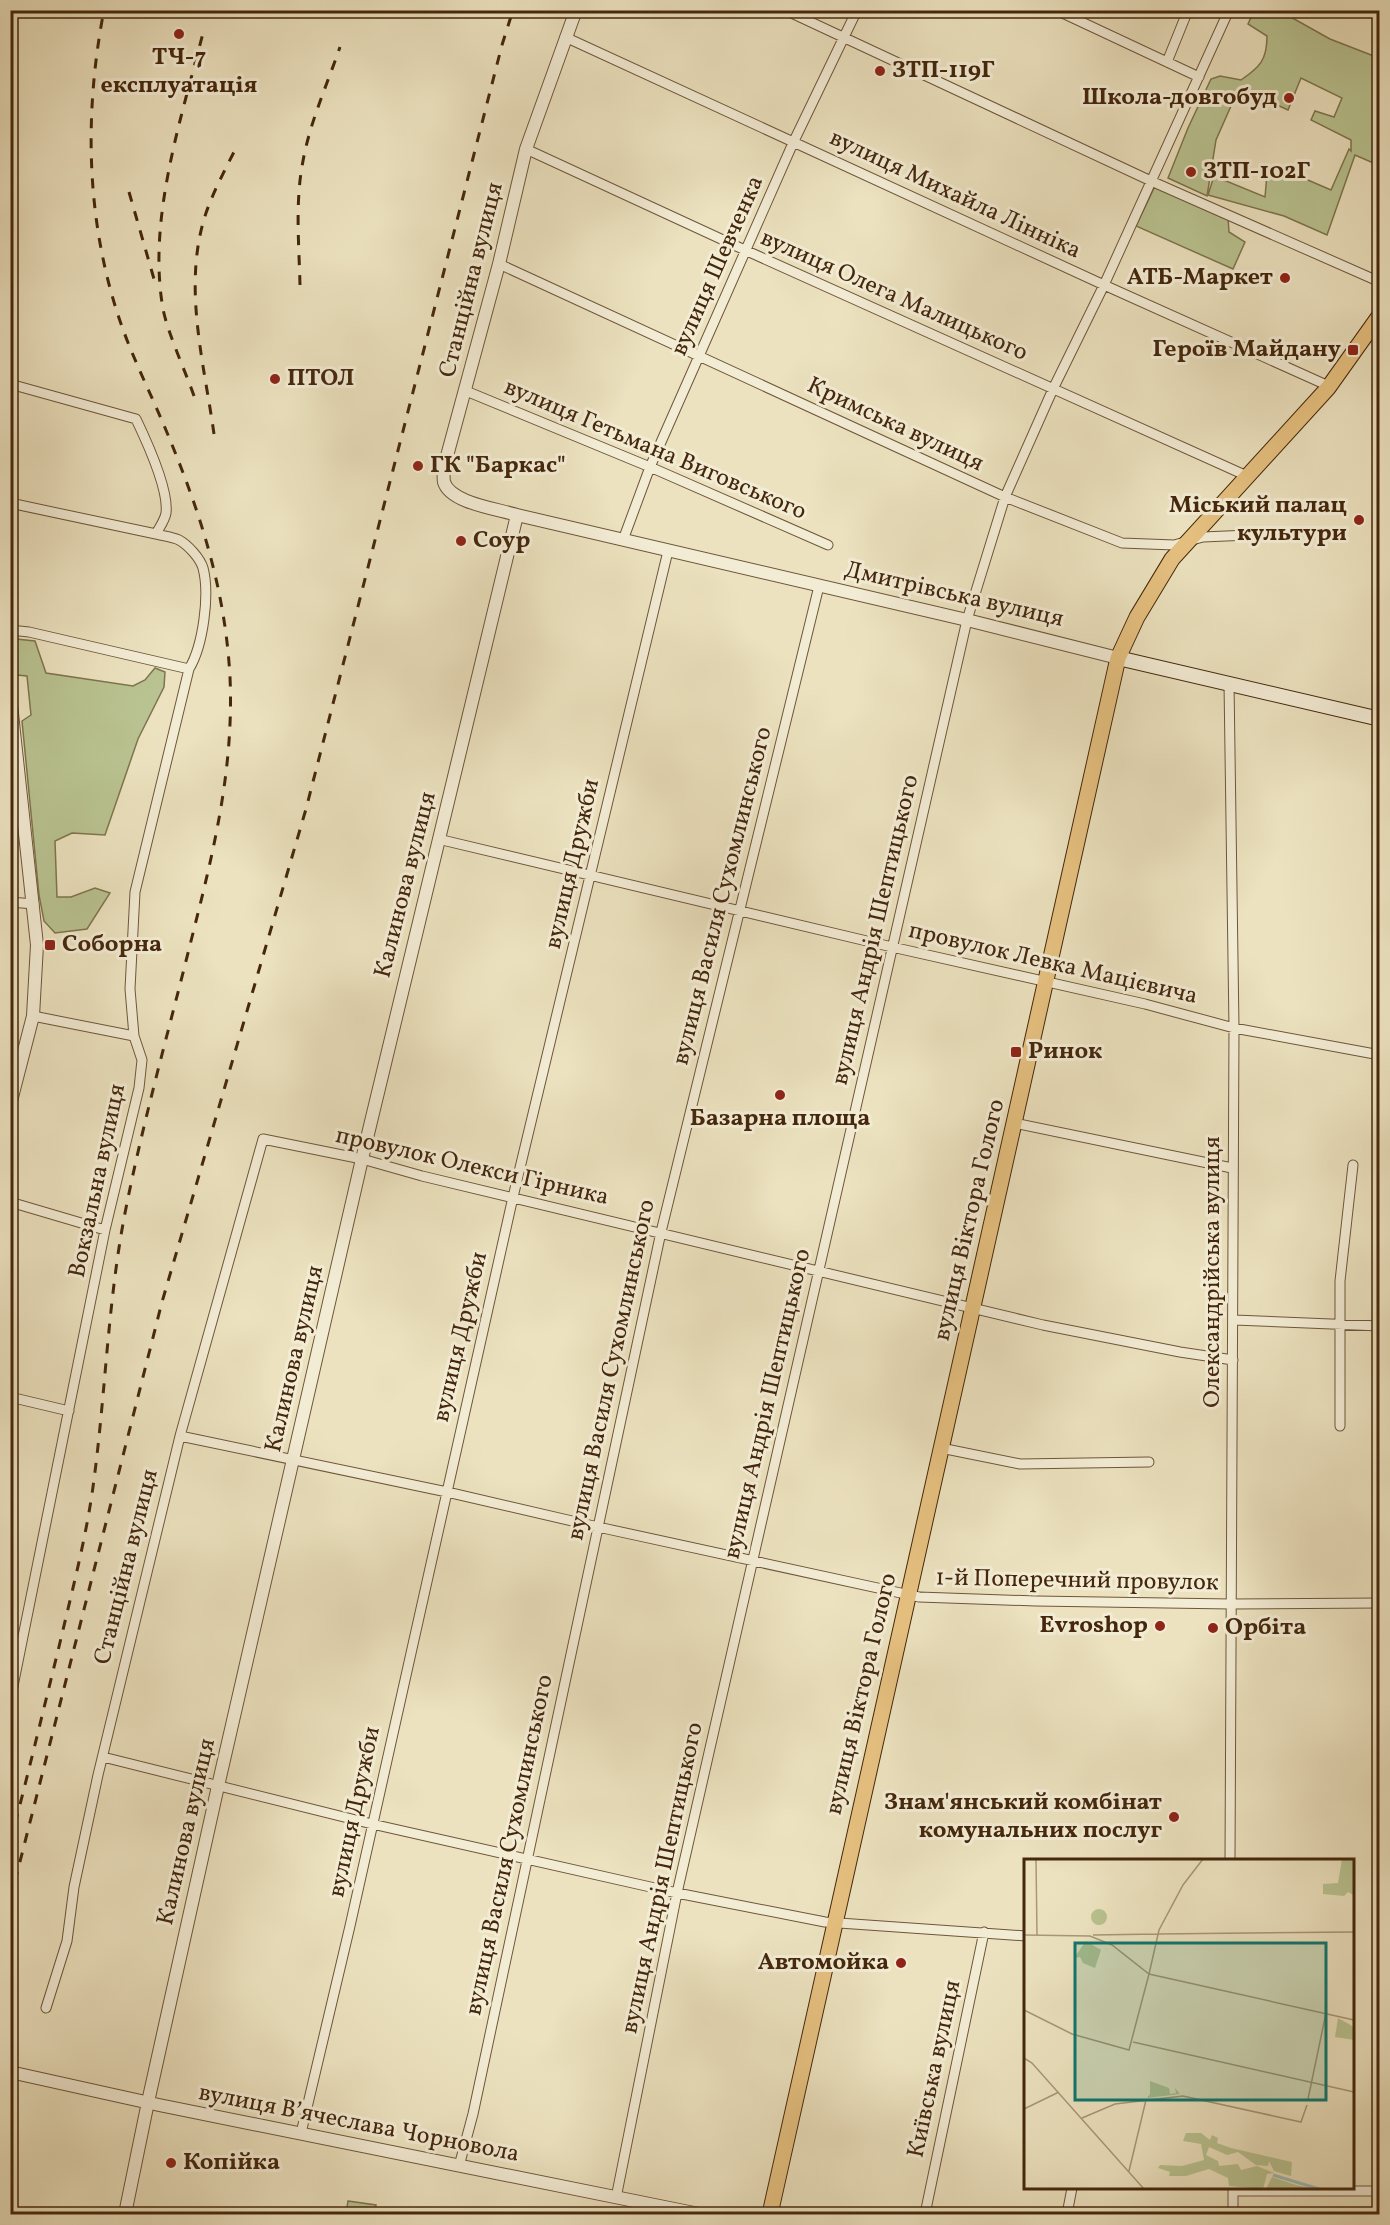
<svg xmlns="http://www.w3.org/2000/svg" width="1390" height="2225" font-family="Vollkorn,serif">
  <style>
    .green { fill: #b9c391; stroke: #7e754e; stroke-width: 1.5 }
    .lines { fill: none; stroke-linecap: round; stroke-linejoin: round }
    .minor-casing { stroke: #6e5639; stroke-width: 11 }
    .tertiary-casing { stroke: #6e5639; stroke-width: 14 }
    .secondary-casing { stroke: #44270c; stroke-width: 16 }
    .primary-casing { stroke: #44270c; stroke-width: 17 }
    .minor { stroke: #f3ecd5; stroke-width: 9 }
    .tertiary { stroke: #f3ecd5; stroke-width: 12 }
    .secondary { stroke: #f3ecd5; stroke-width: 14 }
    .primary { stroke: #e6c180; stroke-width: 15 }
    .rail { stroke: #44270c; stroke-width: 3; stroke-dasharray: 10 10; stroke-linecap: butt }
    .poi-dot { fill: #8f2418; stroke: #f3ecd5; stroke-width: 2 }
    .labels { text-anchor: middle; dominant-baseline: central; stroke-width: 6; stroke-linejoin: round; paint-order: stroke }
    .poi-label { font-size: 24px; font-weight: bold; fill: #44270c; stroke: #f3ecd5; text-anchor: start }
    .street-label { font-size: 24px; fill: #44270c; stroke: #f3ecd5 }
    .inset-river { fill: none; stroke: #9cbcbb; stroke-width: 3 }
    .inset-road { fill: none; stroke: #a99777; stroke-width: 1.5 }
    .view { fill: #0f766e; fill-opacity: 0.15; stroke: #0f766e; stroke-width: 3 }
    .inset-edge { fill: none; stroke: #44270c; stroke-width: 3 }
  </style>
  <rect width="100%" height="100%" fill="#ece2bf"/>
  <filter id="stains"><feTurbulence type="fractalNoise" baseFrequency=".00333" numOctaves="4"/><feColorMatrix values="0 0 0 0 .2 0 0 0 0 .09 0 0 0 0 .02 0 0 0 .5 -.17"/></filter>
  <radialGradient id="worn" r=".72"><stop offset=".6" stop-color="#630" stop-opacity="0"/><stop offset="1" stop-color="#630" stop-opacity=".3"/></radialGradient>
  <path class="green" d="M1254,11H1280L1330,39L1379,58V163L1378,165L1355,155L1327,235L1284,216L1208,195L1214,176L1265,197L1267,174L1273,165L1331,190L1349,149L1351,151V140L1311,120L1315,111L1334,117L1342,98L1301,78L1288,110L1239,88L1216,140L1207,196L1168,178L1188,128L1211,79L1220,76L1241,80C1260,67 1267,60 1267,36L1248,24Z
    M1155,186L1228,218L1229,232L1245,242L1233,269L1136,226Z
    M16,639L35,641L46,673L133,686L145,680L155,668L165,672L164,687L138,739L105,835L72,833L55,841L57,897H71L95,888L110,893L87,929L55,933L44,921L39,895L22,721L31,715L27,676L17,675L12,647Z
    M348,2201L376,2205L375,2214H346Z"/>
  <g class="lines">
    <g class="minor-casing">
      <path id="minor" d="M785,10L1151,181L1380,282
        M1056,10L1199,77
        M565,37L1104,285L1322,383L1328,388
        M1167,62L1188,10
        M526,149L747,251L1247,476
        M499,264L1005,497L1122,543L1174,545L1203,537L1292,533
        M10,384L136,419C147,442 169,489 166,513C165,520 159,528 156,534C163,536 172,537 179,540C188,545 200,558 203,568C210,595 203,646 189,669L135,892L130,989L134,1036L142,1060L139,1088L105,1230L10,1701
        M466,391L650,467L828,545
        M10,503L156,534
        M623,540L650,467L699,356L793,143L857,10
        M10,630L29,632L189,669
        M1229,683L1234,1028L1230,1860
        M438,839L892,947L1145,1004L1234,1028L1380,1055
        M10,902L34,904
        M33,1016L134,1036
        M1014,1123L1232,1168
        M10,1202L105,1230
        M1234,1320L1380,1326
        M10,1397L69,1411
        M1340,1426V1281L1353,1165
        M180,1436L447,1492L598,1527L919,1597L1036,1601L1231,1604L1380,1603
        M941,1448L1020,1464L1149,1462
        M103,1757L372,1824L677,1893L825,1922L1026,1936
        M46,2008L67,1941L74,1887L98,1775L180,1436L263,1139L362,1159L422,1176L1043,1325L1180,1352L1233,1360
        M301,2133L350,1926L513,1197L668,551
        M459,2166L473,2114L661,1232L819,586
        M1233,2191H1380
        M616,2198L677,1893L967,620L1005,497L1053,389L1104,285L1229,10
        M925,2214L984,1932
        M1067,2214L1072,2188
        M1233,2214V2188"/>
    </g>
    <g class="tertiary-casing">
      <path id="tertiary" d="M576,10L526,149L499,264L444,467C444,472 443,477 444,482C450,503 498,509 517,515L967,620L1118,658
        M10,695L37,945L33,1016L10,1105
        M10,2072L159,2105L699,2214
        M125,2214L148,2102L218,1786L362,1159L517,515"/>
    </g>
    <g class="secondary-casing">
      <path id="secondary" d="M1118,658L1380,719"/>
    </g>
    <g class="primary-casing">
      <path id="primary" d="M770,2214L1118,658L1137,617L1172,559L1328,388L1380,315"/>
    </g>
    <use href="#minor" class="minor"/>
    <use href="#tertiary" class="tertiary"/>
    <use href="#secondary" class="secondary"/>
    <use href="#primary" class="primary"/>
    <path class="rail" d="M129,192L154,279
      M300,285C299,244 295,201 303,161C310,122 327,85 340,47
      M194,396C185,370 168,334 163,309C147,218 182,117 204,29
      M214,434C204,362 182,285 206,213C214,190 226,168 237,146
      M10,1843C27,1779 42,1715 58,1651C70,1599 84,1547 92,1494C106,1397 107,1300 127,1203C145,1114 170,1026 192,937C214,850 234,768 230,677C225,585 198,506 163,423C148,388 131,354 119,318C86,219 84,113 104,10
      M10,1901L162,1302L306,809L502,45L513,10
      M10,1919L15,1892"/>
  </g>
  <g class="poi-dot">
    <circle cx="179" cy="34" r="6"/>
    <circle cx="880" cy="71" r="6"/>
    <circle cx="1289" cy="98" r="6"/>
    <circle cx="1191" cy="172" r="6"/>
    <circle cx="1285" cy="278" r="6"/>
    <rect x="1347" y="344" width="12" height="12" rx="3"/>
    <circle cx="275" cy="379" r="6"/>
    <circle cx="418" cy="466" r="6"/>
    <circle cx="1359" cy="520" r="6"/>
    <circle cx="461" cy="541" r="6"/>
    <rect x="44" y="939" width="12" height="12" rx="3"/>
    <rect x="1010" y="1046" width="12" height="12" rx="3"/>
    <circle cx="780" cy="1095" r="6"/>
    <circle cx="1160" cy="1626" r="6"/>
    <circle cx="1213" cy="1628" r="6"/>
    <circle cx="1174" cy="1817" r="6"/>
    <circle cx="901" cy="1963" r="6"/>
    <circle cx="171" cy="2163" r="6"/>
  </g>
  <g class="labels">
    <g class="poi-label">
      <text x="179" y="58" text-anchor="middle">ТЧ-7<tspan x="179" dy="28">експлуатація</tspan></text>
      <text x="892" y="71">ЗТП-119Г</text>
      <text x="1277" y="98" text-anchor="end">Школа-довгобуд</text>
      <text x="1203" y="172">ЗТП-102Г</text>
      <text x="1273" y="278" text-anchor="end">АТБ-Маркет</text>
      <text x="1341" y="350" text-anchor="end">Героїв Майдану</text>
      <text x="287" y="379">ПТОЛ</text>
      <text x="430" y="466">ГК "Баркас"</text>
      <text x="1347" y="506" text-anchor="end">Міський палац<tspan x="1347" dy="28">культури</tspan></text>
      <text x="473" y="541">Соур</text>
      <text x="62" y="945">Соборна</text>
      <text x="1028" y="1052">Ринок</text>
      <text x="780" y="1119" text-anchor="middle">Базарна площа</text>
      <text x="1148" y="1626" text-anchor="end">Evroshop</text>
      <text x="1225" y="1628">Орбіта</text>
      <text x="1162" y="1803" text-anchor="end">Знам'янський комбінат<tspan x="1162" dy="28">комунальних послуг</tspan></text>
      <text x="889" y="1963" text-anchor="end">Автомойка</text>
      <text x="183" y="2163">Копійка</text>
    </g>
    <g class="street-label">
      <text transform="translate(955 195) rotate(25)">вулиця Михайла Лінніка</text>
      <text transform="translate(718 266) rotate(-66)">вулиця Шевченка</text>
      <text transform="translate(472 280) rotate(-76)">Станційна вулиця</text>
      <text transform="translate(894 296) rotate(24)">вулиця Олега Малицького</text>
      <text transform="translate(895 425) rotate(25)">Кримська вулиця</text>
      <text transform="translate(655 450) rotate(23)">вулиця Гетьмана Виговського</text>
      <text transform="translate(954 595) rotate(13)">Дмитрівська вулиця</text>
      <text transform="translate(573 864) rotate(-77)">вулиця Дружби</text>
      <text transform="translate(406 885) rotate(-76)">Калинова вулиця</text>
      <text transform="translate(723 896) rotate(-76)">вулиця Василя Сухомлинського</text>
      <text transform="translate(876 930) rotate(-77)">вулиця Андрія Шептицького</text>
      <text transform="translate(1053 964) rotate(13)">провулок Левка Мацієвича</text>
      <text transform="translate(472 1167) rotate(13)">провулок Олекси Гірника</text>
      <text transform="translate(98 1181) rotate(-78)">Вокзальна вулиця</text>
      <text transform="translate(970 1220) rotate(-77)">вулиця Віктора Голого</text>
      <text transform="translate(1213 1272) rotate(-90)">Олександрійська вулиця</text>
      <text transform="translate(461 1337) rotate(-77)">вулиця Дружби</text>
      <text transform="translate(295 1359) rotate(-77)">Калинова вулиця</text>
      <text transform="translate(612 1370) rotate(-78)">вулиця Василя Сухомлинського</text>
      <text transform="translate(768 1404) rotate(-77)">вулиця Андрія Шептицького</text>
      <text transform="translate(127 1567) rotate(-76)">Станційна вулиця</text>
      <text transform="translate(1077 1581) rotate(1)">1-й Поперечний провулок</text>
      <text transform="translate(862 1694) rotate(-77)">вулиця Віктора Голого</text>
      <text transform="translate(355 1812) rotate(-78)">вулиця Дружби</text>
      <text transform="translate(187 1832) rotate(-77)">Калинова вулиця</text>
      <text transform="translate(510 1845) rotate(-78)">вулиця Василя Сухомлинського</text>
      <text transform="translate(663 1878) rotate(-78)">вулиця Андрія Шептицького</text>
      <text transform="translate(935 2069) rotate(-78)">Київська вулиця</text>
      <text transform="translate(359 2124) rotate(11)">вулиця Вʼячеслава Чорновола</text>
    </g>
  </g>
  <g transform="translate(1024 1859)">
    <rect width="330" height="330" fill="#ece2bf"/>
    <path d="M318,0H330V44L329,36L324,33L320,37L299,35V25L314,24ZM67 58a8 8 0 1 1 16 0a8 8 0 1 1-16 0ZM62,82L77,91L71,109L59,104L56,98L50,99ZM314,159L330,168V181L311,178ZM126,222L145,229L146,235L152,234L151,229L156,235L123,239L126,235ZM162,274H177L186,281L188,276L194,279L193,284L207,289L268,303L267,317L250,312L245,302L244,307L232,306L214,293L203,296L185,288L182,296L194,302L195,307L214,305L217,311L233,307L250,314L243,315L239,330L205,327L204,319L185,310L162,317H145L146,313L134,309L136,306L158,307L180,301L177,285L159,282ZM248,318L272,326L291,330H242Z" fill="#b9c391"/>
    <path class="inset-river" d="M249,316L295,330"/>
    <path class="inset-road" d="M12,0L13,76M134,75L330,73M0,76L66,77L88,86L125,115L330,161M69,76L134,75M125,115L135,71L159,26L179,0M0,151L48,175L105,191L125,115M109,183L330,233M0,199L8,204L120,330M284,240L302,154M0,250L35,233M58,259L91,245L159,237L277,263L283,246M105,312L122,241"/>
    <path class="view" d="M51,84H302V241H51Z"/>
    <rect width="330" height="330" class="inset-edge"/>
  </g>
  <rect width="1390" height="2225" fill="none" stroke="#ece2bf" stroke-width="36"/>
  <rect x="12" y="12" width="1366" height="2201" fill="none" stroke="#44270c" stroke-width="3"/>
  <rect x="18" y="18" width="1354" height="2189" fill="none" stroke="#44270c" stroke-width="1.5"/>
  <rect width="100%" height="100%" filter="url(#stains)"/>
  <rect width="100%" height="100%" fill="url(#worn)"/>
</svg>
